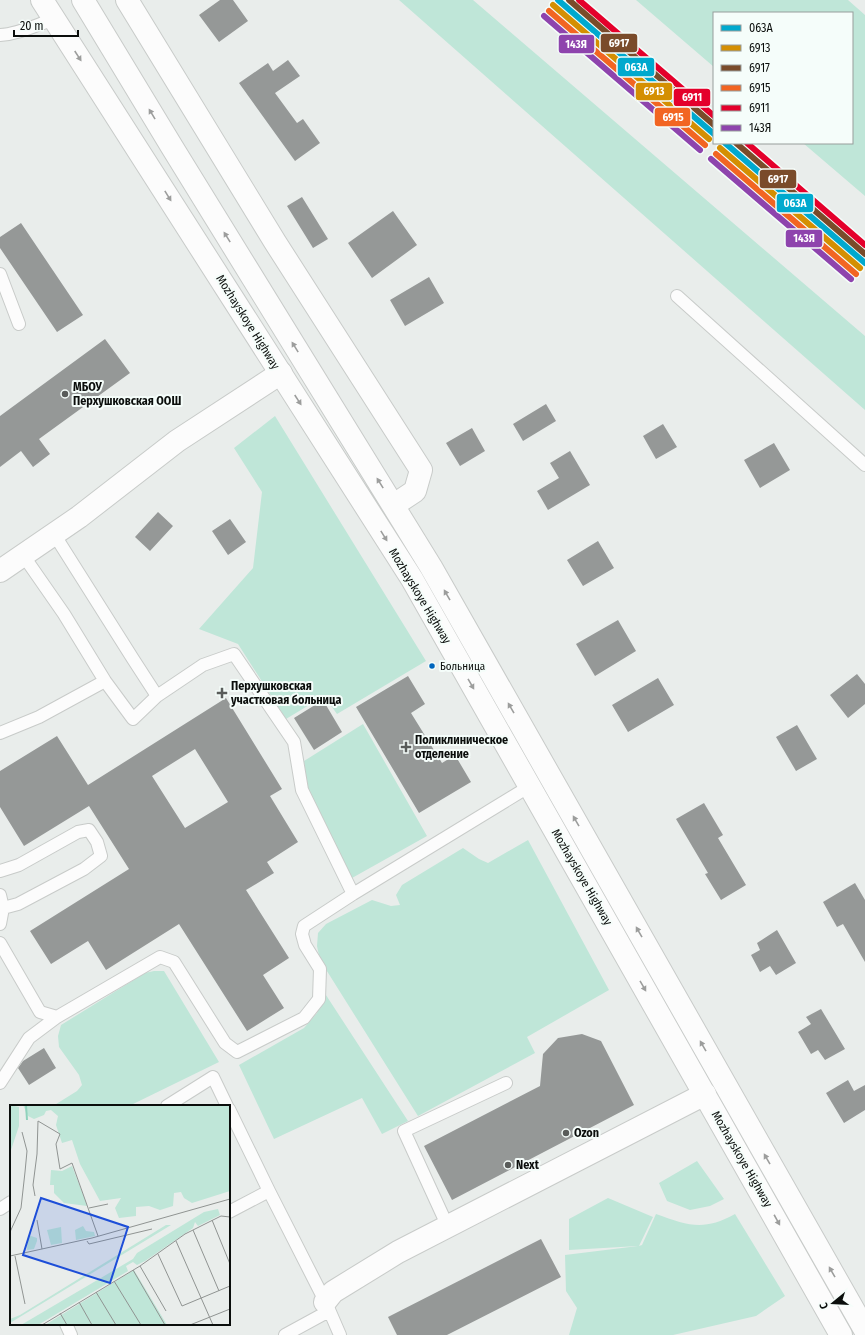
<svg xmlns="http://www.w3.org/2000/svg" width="865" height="1335" font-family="'Fira Sans Condensed',sans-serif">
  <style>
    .green { fill: #bfe6d8 }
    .building { fill: #959897; fill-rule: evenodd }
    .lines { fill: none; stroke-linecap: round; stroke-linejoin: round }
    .service-casing { stroke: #c8cbc9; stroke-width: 14 }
    .minor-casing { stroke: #c8cbc9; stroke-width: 24 }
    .primary-casing { stroke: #c8cbc9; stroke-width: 24 }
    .service { stroke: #fcfcfc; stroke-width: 12 }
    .minor { stroke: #fcfcfc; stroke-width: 22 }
    .primary { stroke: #fcfcfc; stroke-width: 22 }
    .rail-1-casing { stroke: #f5fdfa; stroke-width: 9 }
    .rail-2-casing { stroke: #f5fdfa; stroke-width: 9 }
    .rail-3-casing { stroke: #f5fdfa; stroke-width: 9 }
    .rail-4-casing { stroke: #f5fdfa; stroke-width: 9 }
    .rail-5-casing { stroke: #f5fdfa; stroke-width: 9 }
    .rail-6-casing { stroke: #f5fdfa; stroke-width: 9 }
    .rail-1 { stroke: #00a9ce; stroke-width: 6 }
    .rail-2 { stroke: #d48f02; stroke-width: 6 }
    .rail-3 { stroke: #7a4b2a; stroke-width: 6 }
    .rail-4 { stroke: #f26522; stroke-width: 6 }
    .rail-5 { stroke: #e4002b; stroke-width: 6 }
    .rail-6 { stroke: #8e44ad; stroke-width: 6 }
    .oneway { fill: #9c9d9c }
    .poi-dot { fill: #595c5a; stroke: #f5fdfa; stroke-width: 1.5 }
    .bus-dot { fill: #0065bd; stroke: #f5fdfa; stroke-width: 1.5 }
    .labels { text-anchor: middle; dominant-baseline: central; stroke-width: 4; stroke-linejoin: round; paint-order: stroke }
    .bus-label { font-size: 11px; fill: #0b0e0c; stroke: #f5fdfa; text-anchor: start }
    .street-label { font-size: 12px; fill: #0b0e0c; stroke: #f5fdfa }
    .poi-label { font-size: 12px; font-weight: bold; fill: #0b0e0c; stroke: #f5fdfa; text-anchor: start }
    .inset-river { fill: none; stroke: #8fd2bc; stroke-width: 2 }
    .inset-road { fill: none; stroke: #909492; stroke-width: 1 }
    .view { fill: #1d4ed8; fill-opacity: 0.15; stroke: #1d4ed8; stroke-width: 2 }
    .inset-edge { fill: none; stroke: #0b0e0c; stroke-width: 2 }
    .line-badge { stroke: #f5fdfa; stroke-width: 1.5 }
    .badge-label { font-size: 11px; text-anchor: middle; font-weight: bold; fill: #fff }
  </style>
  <rect width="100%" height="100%" fill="#e9edeb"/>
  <path class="green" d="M399,0H473L865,336V410Z
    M636,0H848L865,15V196L803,143H852V13H714V67Z
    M275,416L426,661L337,714L324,696L286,719L238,644L199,629L253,568L262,492L234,448Z
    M363,724L427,836L352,878L307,790L304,761Z
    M528,840L609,990L527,1037L535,1053L418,1116L320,960L317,946L318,933L326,924L372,900L391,906L400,905L396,895L402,885L463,848L479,859L488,863Z
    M154,971H164L219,1062L129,1106H53L77,1091L82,1085L79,1075L59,1047L58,1036L61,1025L145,973Z
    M324,992L408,1121L382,1134L362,1098L274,1139L239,1065L304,1028L317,1013Z
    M697,1161L724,1199L710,1206L690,1210L667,1201L659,1183Z
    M608,1198L653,1217L639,1246L642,1245L656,1214C689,1226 704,1231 735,1214L785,1296L756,1316L673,1335H569L577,1308L566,1291L565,1255L638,1246L569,1250V1219Z"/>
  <path class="building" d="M220,0H233L248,21L219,42L199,15Z
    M288,60L300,76L275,93L297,123L303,119L320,143L295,161L239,83L268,63L273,71Z
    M302,197L328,239L313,248L287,206Z
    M393,211L417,245L372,278L348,243Z
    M21,223L83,315L57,332L0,248V237Z
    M429,277L444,303L405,326L390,300Z
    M105,339L130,373L39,439L50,454L33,467L21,451L0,467V416Z
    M546,404L556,421L523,441L513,424Z
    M663,424L677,447L656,459L643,436Z
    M472,428L485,451L460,466L446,443Z
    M774,443L790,470L760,488L744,460Z
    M570,451L590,485L548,510L537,491L559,478L550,463Z
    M158,512L173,526L150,551L135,537Z
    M230,519L246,542L228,555L212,531Z
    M598,541L614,568L583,586L567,560Z
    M618,620L636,651L595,676L576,644Z
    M857,674L865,684V704L848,718L830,695Z
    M408,676L425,704L411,713L442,763L455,755L471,782L419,813L356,707Z
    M658,678L674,705L628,732L612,705Z
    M226,698L282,789L270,796L298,842L267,862L274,873L246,890L289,958L263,975L284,1008L247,1031L179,924L106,970L88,941L51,964L30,931L129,869L89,806L24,846L0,807V771L57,736L88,785ZM195,749L228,802L185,828L152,776Z
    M323,700L342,732L314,750L294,718Z
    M797,725L817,759L796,771L776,737Z
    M704,803L723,835L718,838L746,885L721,900L705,874L708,873L676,819Z
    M855,883L865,900V962L843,924L837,927L823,902Z
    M777,930L796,963L776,975L770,966L760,972L751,955L760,950L757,943Z
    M821,1009L845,1049L825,1060L818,1050L811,1054L798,1032L811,1024L806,1017Z
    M582,1034L601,1041L634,1105L452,1200L424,1146L540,1086L543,1054L558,1038Z
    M44,1048L56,1068L29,1085L18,1068L23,1061Z
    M848,1080L854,1091L865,1085V1110L844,1123L826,1093Z
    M541,1239L561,1277L447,1335H397L388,1317Z"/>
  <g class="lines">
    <g class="service-casing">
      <path id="service" d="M0,35C19,34 36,25 54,19
        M0,274L19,324
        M677,296L865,465
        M54,534L133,659L157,696
        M23,555L64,614L105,681L133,719L157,696L203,665L234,654L294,742L302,790L353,894
        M0,733L39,717L105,681
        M0,871L19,865L78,832L89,830L97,842L101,856L84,869L18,904L3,908
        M0,895L3,908L0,924
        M0,943L40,1012L57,1017
        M0,1083L29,1038L57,1017L160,957L174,962L225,1043L237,1052L304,1018L319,999L320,969L305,945L302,934L304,926L353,894L530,786
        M167,1106L213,1077L227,1106
        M229,1109L269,1191L327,1305L340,1335
        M0,1209L11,1202
        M229,1212L269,1191
        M448,1227L404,1131L506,1083
        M66,1324L71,1335
        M285,1335L329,1311"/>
    </g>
    <g class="minor-casing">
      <path id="minor" d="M127,0L275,242L421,470L415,491L394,505
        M0,571L79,517L177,441L281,373
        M325,1302L333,1292L398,1252L705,1094"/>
    </g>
    <g class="primary-casing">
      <path id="primary" d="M42,0L412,579L841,1335
        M83,0L172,147L431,567L865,1330"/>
    </g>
    <use href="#service" class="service"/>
    <use href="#minor" class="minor"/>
    <use href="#primary" class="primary"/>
    <g class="rail-1-casing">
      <path id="rail-1" d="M558,0L714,134
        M725,143L865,263"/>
    </g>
    <g class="rail-2-casing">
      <path id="rail-2" d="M553,5L709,139
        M720,148L860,268"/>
    </g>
    <g class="rail-3-casing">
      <path id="rail-3" d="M569,0L714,125
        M736,143L865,254"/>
    </g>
    <g class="rail-4-casing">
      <path id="rail-4" d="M549,11L705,145
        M716,154L856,274"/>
    </g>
    <g class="rail-5-casing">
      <path id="rail-5" d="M579,0L714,116
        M747,143L865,245"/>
    </g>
    <g class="rail-6-casing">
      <path id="rail-6" d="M544,16L700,150
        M711,159L851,279"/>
    </g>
    <use href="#rail-1" class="rail-1"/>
    <use href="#rail-2" class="rail-2"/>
    <use href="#rail-3" class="rail-3"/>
    <use href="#rail-4" class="rail-4"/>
    <use href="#rail-5" class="rail-5"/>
    <use href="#rail-6" class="rail-6"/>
  </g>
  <defs><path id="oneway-solid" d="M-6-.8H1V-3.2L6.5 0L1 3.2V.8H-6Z"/></defs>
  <g class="oneway">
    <use href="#oneway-solid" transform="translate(78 56) rotate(57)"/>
    <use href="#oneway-solid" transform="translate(152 114) rotate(-121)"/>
    <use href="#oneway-solid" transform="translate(168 196) rotate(58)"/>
    <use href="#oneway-solid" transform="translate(227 237) rotate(-122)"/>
    <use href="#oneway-solid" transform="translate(295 347) rotate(-122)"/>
    <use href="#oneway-solid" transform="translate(298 400) rotate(57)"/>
    <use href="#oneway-solid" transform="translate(380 483) rotate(-122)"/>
    <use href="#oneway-solid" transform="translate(384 536) rotate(58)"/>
    <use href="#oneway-solid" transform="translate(447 595) rotate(-120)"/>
    <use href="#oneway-solid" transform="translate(471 684) rotate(60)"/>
    <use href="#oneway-solid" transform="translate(511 708) rotate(-120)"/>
    <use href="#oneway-solid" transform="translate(576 821) rotate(-120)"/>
    <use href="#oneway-solid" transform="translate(639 932) rotate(-120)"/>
    <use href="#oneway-solid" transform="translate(643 986) rotate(60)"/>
    <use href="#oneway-solid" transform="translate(703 1046) rotate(-120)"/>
    <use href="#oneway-solid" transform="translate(767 1159) rotate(-120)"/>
    <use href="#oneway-solid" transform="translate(777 1220) rotate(61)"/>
    <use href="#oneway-solid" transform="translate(832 1272) rotate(-120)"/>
  </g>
  <g class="poi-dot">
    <circle cx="65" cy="394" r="4"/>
    <path d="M220 687h4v4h4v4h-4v4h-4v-4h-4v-4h4z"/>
    <path d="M404 741h4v4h4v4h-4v4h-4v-4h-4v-4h4z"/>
    <circle cx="566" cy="1133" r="4"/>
    <circle cx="508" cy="1165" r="4"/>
  </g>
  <circle class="bus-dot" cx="432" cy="666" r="3.5"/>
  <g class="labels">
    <g class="bus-label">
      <text x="440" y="666">Больница</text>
    </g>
    <g class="street-label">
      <text transform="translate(248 322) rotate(58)">Mozhayskoye Highway</text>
      <text transform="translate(420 596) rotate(59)">Mozhayskoye Highway</text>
      <text transform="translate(582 877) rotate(60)">Mozhayskoye Highway</text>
      <text transform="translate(742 1159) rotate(60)">Mozhayskoye Highway</text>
    </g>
    <g class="poi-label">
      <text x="73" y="387">МБОУ<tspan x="73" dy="14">Перхушковская ООШ</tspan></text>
      <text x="231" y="686">Перхушковская<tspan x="231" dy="14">участковая больница</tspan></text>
      <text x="415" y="740">Поликлиническое<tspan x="415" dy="14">отделение</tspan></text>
      <text x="574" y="1133">Ozon</text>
      <text x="516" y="1165">Next</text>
    </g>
  </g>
  <g transform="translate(10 1105)">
    <rect width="220" height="220" fill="#e9edeb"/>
    <path d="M0,0L9,2V21L0,48ZM13,0H220V86L182,98L174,93L171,87L164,88L163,101L150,105L139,101L126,102V111L109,113L105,103L111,93L90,96L70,59L62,35L52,38L46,20L48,11L41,5L36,6L34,10L24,14L18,11ZM62,61L74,92L77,101L54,98L44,88V80H40L41,65L52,66ZM208,104L210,110L188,121L185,117L183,123L135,156L127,160L123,157L116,161L118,166L28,220H11L123,154L127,148L194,107ZM156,120H161L0,218V214L10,210ZM73,121L76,126L84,127L85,131L66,135L65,125ZM51,122L52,138L41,140L37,125ZM18,130L27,133V136L24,144L17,145ZM124,165L157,220H35Z" fill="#bfe6d8"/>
    <path class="inset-river" d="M16,0L17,15"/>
    <path class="inset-road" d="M25,91L23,80L27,49L28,16L50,29L46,39L50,64L62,58L88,131M79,103L98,99M27,115L32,144M202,115L220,159M183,125L209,186M0,127L11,103L15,67L17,46L12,27M77,136L79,139L142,124M166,136L203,220M148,149L172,201L220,181M0,151L82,133L220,94M5,151L15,199M130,161L156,206M123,165L155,220M104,176L131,220M86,187L106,220M69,197L82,220M50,208L57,220M32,220L130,161L175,129L211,111L220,112M180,220L220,204"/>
    <path class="view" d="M31,93L118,122L100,178L13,150Z"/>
    <rect width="220" height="220" class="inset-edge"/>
  </g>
  <g class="line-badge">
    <rect x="600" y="33" width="38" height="20" rx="4" fill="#7a4b2a"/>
    <rect x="558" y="34" width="37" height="20" rx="4" fill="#8e44ad"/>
    <rect x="617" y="57" width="38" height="20" rx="4" fill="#00a9ce"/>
    <rect x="635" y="82" width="38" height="19" rx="4" fill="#d48f02"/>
    <rect x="673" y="88" width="38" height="19" rx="4" fill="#e4002b"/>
    <rect x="654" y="107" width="37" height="20" rx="4" fill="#f26522"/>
    <rect x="759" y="169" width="38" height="20" rx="4" fill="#7a4b2a"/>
    <rect x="776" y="193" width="38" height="20" rx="4" fill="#00a9ce"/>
    <rect x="785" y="229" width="38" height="19" rx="4" fill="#8e44ad"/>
  </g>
  <g class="badge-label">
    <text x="619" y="47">6917</text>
    <text x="576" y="48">143Я</text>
    <text x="636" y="71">063А</text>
    <text x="654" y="95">6913</text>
    <text x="692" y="101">6911</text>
    <text x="673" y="121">6915</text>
    <text x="778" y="183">6917</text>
    <text x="795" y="207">063А</text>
    <text x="804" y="242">143Я</text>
  </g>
  <rect x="713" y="12" width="140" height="132" fill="#f5fdfa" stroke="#979d9b"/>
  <rect x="721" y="25" width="20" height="6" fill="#00a9ce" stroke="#979d9b"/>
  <text x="749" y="32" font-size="12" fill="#0b0e0c">063А</text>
  <rect x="721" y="45" width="20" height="6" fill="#d48f02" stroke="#979d9b"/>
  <text x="749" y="52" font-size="12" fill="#0b0e0c">6913</text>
  <rect x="721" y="65" width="20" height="6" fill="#7a4b2a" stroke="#979d9b"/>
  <text x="749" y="72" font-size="12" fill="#0b0e0c">6917</text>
  <rect x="721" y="85" width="20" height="6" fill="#f26522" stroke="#979d9b"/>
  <text x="749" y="92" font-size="12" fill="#0b0e0c">6915</text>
  <rect x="721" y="105" width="20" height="6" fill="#e4002b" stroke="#979d9b"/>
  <text x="749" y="112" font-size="12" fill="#0b0e0c">6911</text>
  <rect x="721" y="125" width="20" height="6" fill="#8e44ad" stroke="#979d9b"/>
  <text x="749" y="132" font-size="12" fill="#0b0e0c">143Я</text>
  <g transform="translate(833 1303) rotate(252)" stroke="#f5fdfa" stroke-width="3" paint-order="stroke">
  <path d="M0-3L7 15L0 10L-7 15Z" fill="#0b0e0c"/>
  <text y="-6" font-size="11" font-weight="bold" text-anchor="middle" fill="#0b0e0c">С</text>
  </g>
  <path d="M14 30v6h64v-6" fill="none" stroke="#0b0e0c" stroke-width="2"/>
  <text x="20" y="30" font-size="12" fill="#0b0e0c" stroke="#f5fdfa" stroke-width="3" paint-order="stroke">20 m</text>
</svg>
